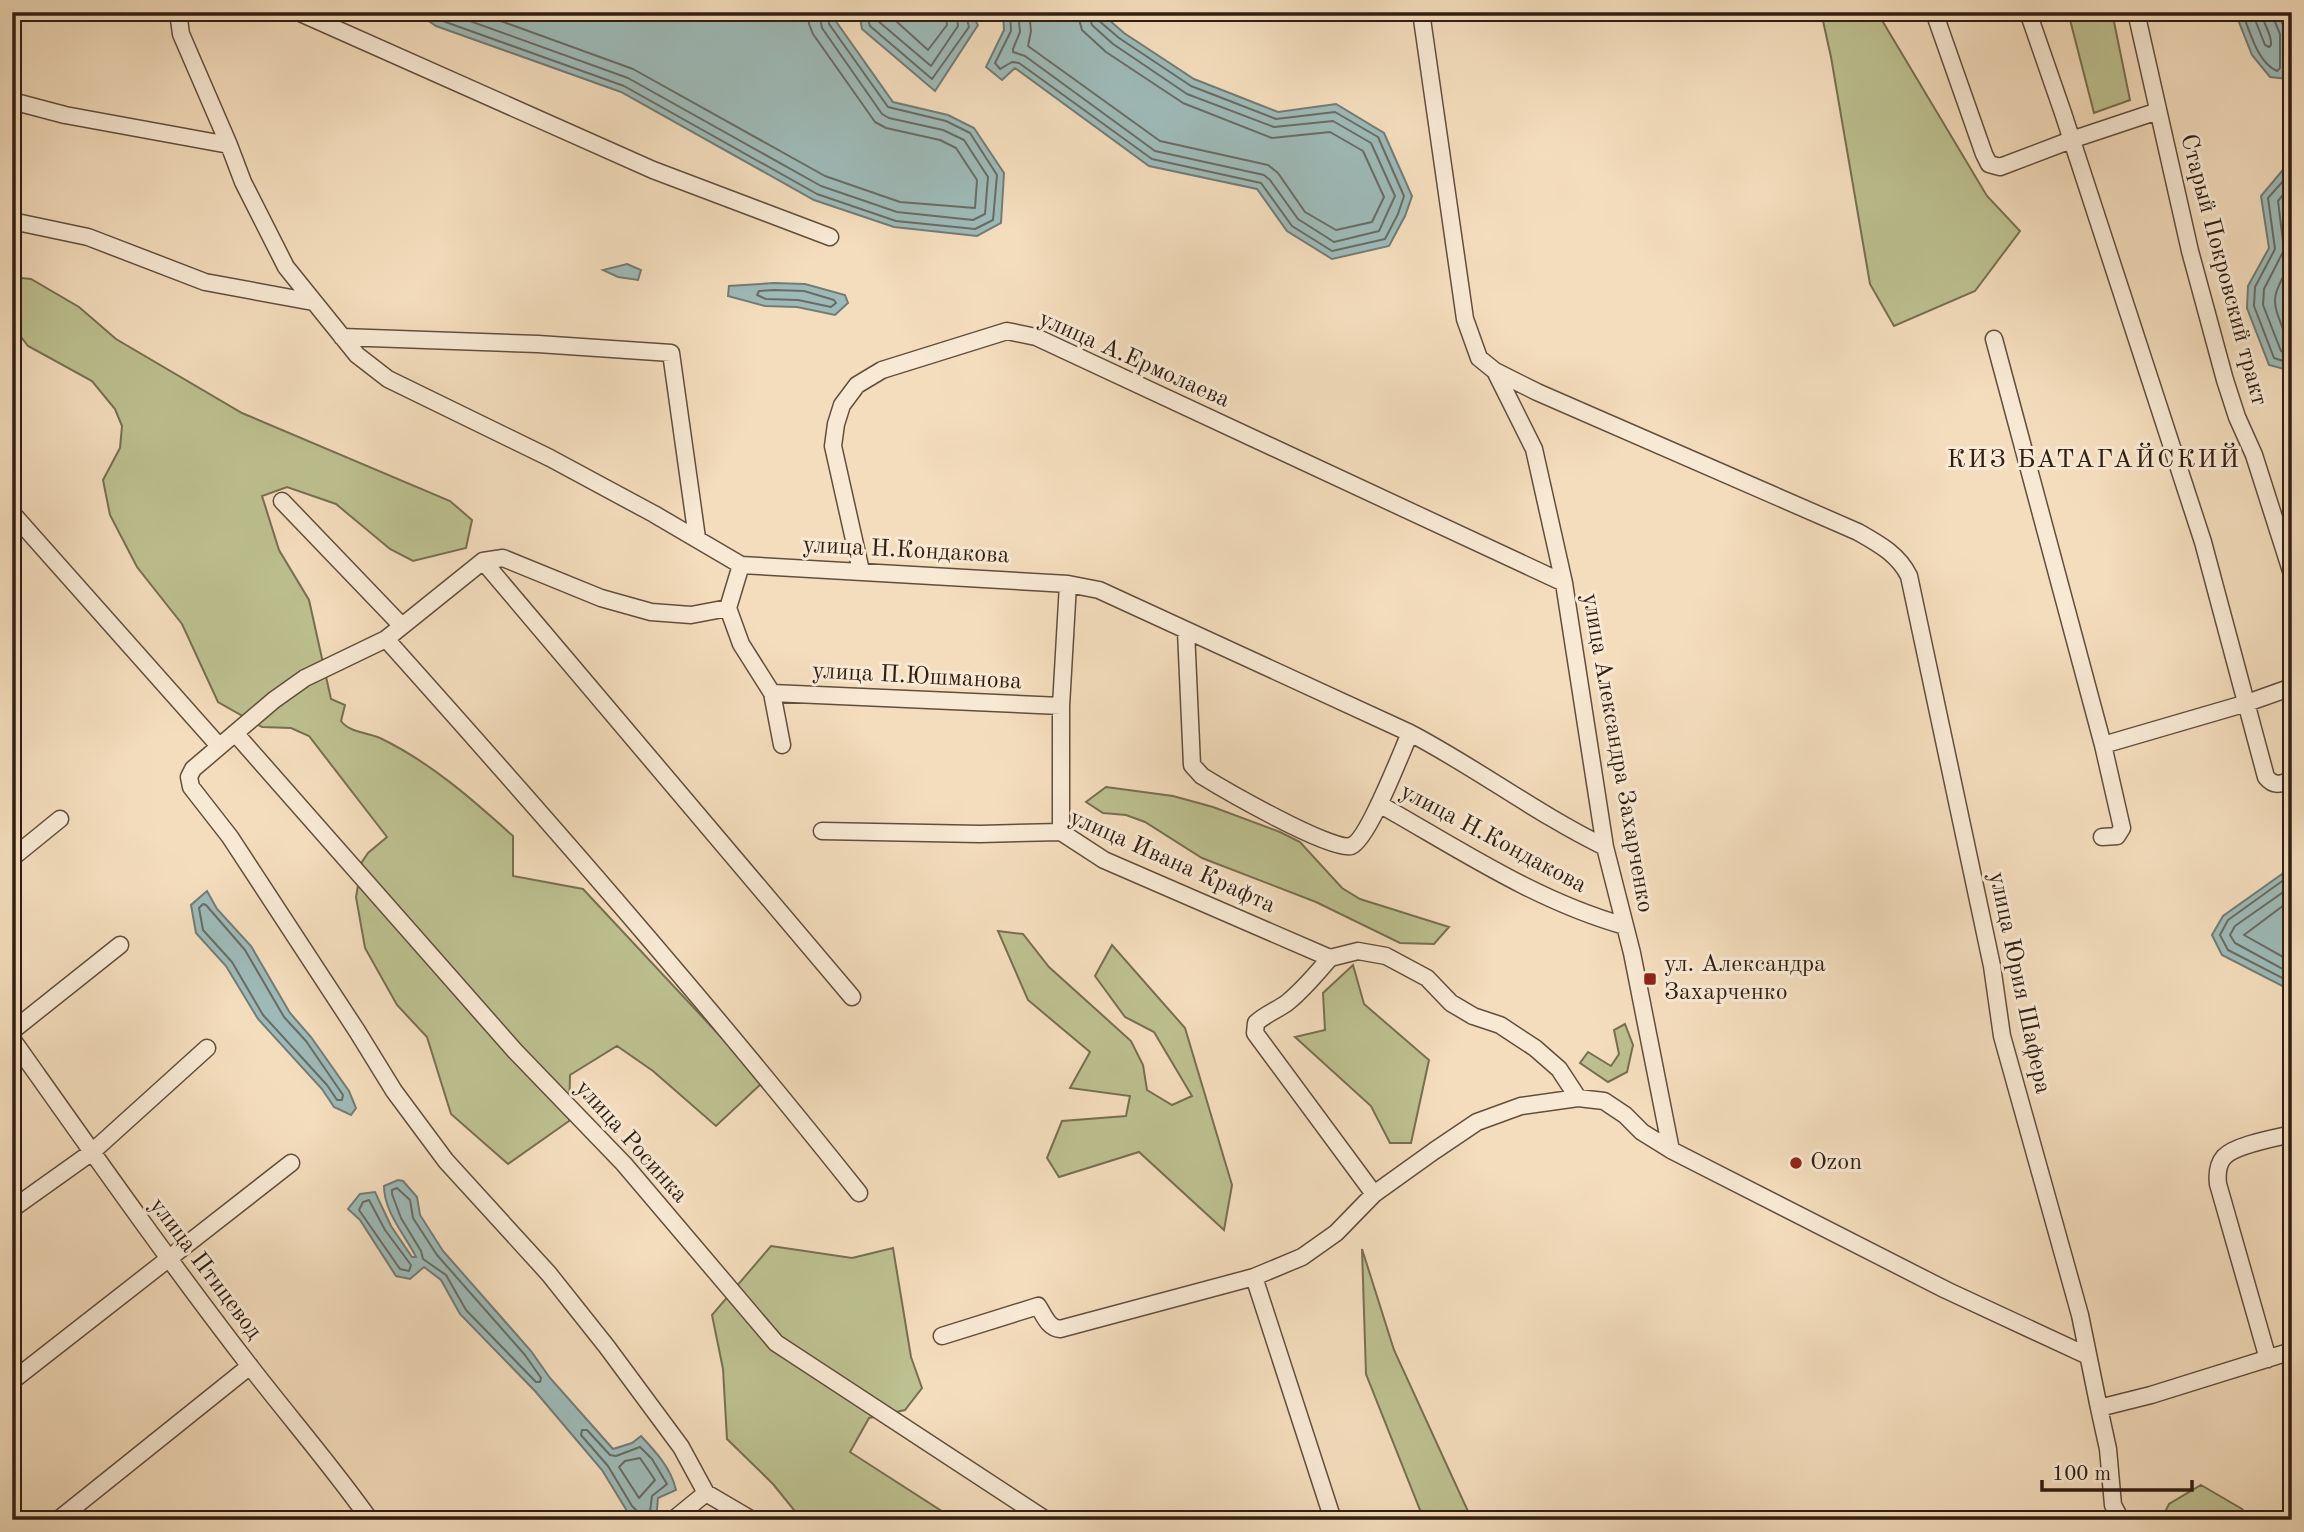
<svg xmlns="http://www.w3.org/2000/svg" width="2304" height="1532" font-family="'Old Standard TT',serif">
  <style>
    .green { fill: #bdc090; stroke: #776f51; stroke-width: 2 }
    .water { fill: #9ebab8; stroke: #727c76; stroke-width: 2 }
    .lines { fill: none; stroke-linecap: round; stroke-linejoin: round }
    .shore { stroke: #686c65; stroke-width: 2 }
    .minor-casing { stroke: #624e3d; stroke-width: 19 }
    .minor { stroke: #f8e9d4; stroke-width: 16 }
    .poi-dot { fill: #8f2418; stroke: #f8e9d4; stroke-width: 2.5 }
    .labels { text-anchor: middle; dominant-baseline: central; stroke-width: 6; stroke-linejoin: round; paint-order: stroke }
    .street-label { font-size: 24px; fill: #311e12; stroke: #f8e9d4 }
    .poi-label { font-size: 24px; fill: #311e12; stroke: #f8e9d4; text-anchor: start }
    .neighbourhood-label { font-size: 26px; letter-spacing: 2px; fill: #311e12; stroke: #f8e9d4 }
  </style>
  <rect width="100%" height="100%" fill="#f4ddbd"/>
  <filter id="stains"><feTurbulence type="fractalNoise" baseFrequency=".00286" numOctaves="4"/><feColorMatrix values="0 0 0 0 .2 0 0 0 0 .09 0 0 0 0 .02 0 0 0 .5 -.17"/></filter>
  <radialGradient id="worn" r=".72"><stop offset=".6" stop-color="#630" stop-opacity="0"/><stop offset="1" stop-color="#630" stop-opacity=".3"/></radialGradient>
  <path class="green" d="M1821,12H1877L1987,196L2020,231L1975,291L1894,326L1870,284L1831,57Z
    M2068,12H2112L2130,100L2094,113Z
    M12,277L31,279L79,307L116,339L242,413L450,501L472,520L466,548L413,561L390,549L336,504L287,487L262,496L279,550L309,600L331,699L345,705L341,721C350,733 367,732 380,738C430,762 472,799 513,836V876L583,889L763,1082L716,1126L653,1071L617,1046L570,1075L569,1121L508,1164L451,1114L427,1037L397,1005L365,948L356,897L362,862L368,853L387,837L309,736L291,728L262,727L218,702L182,624L137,567L110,515L103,480L120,448L122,426L115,409L92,381L28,346L12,325Z
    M1106,787L1173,796L1213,807L1280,832L1300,842L1342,888L1360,899L1449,927L1434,944L1400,943L1316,902L1202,858L1145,822L1126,815L1103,813L1086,802Z
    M998,931L1023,934L1049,967L1131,1041L1143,1065L1147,1090L1172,1105L1192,1096L1154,1032L1125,1017L1095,976L1112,945L1185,1028L1232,1185L1224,1230L1139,1152L1059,1177L1047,1158L1062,1121L1126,1116L1130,1096L1070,1088L1090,1052L1028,1000Z
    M1353,965L1364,1004L1429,1060L1411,1143H1390L1371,1106L1295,1037L1325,1030L1323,993Z
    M1625,1024L1633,1045L1627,1072L1608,1082L1580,1063L1588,1052L1611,1066L1619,1054L1614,1030Z
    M771,1246L852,1258L893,1248L911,1357L922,1388L905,1410L869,1418L850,1452L948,1515L976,1520H802L773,1484L727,1439L723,1369L712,1315Z
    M1362,1249L1394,1350L1472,1520H1424L1366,1374Z
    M2201,1485L2242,1509L2250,1520H2165L2163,1516L2169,1504Z"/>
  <path class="water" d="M416,12H835V20L893,102L948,115L974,128L1004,173L1001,223L977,236L894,227L814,200L621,92L436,26Z
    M859,12H970L978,25L935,91L862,29Z
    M1003,12H1100L1124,33L1194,79L1278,112L1336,104L1384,133L1412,196L1405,216L1389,246L1332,259L1287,231L1257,189L1149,166L1015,68L1002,80L986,67L1004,30Z
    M2235,12H2276L2287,32L2288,79L2270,77L2252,55Z
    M2292,164V371L2269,365L2247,308L2248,286L2269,248L2261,196L2287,165Z
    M627,264L641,270L638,280L618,277L603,270Z
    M774,283L805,284L845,295L848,303L835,315L797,307L765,306L728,296L729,286Z
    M2292,863V991L2222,955L2212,935L2223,916L2282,874Z
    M207,891L217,909L251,946L290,1013L311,1037L349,1091L356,1108L351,1115L334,1107L322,1089L258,1019L226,966L196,933L191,905Z
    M398,1180L403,1181L417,1197L420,1215L443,1251L531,1351L550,1378L613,1449L632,1443L641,1436C656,1452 671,1468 676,1490L658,1498L656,1520H636L627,1511L602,1470L535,1391L460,1314L441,1280L424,1267L410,1279L396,1276L360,1220L348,1209L360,1194L375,1192L391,1226L412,1257H416C405,1235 384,1212 384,1186Z"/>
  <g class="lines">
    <path class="shore" d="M428,12L440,20L624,86L817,194L896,221L975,229L993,220L997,175L970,133L946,121L888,107L829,24L828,12
      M445,12L628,78L821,186L897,212L973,220L985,214L988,177L964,140L943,130L889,118L882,114L822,28L819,12
      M476,12L633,69L825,176L900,202L975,208L977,180L956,148L940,140L886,128L875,122L813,34L809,24V12
      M866,12L870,26L932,79L969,27L965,12
      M875,12L878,21L931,66L958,26L956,12
      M886,12L928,50L947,25L945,12
      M1010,12L1011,31L995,63L1000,69L1012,62L1019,63L1152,159L1261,183L1292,226L1332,251L1385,239L1398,214L1404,196L1378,137L1335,112L1276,119L1191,86L1119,38L1098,20L1096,12
      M1018,12L1020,32L1013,49V52L1025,56L1155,151L1264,175L1270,180L1298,219L1334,242L1379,231L1395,196L1371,143L1333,121L1274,127L1187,94L1113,44L1092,25L1088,12
      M1029,12L1031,31L1028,46L1160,141L1268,165L1278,173L1305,212L1336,230L1372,222L1384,197L1363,151L1330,132L1272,138L1183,103L1106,52L1082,30L1077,12
      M2242,12C2250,31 2257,62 2277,71L2280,68V34L2271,12
      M2252,12L2265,45L2269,47L2271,45C2272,32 2262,24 2262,12
      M2292,171L2268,198L2275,249L2255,287L2254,306L2274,358L2292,364
      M2292,184L2278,201L2284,250L2264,289L2263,305L2281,351L2292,355
      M2292,260C2269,303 2271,297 2288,342L2292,344
      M774,290L804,291L834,300L836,303L831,307L798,300L766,299L757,295L759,291Z
      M2292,874L2228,920L2220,935L2228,950L2292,983
      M2292,886L2235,926L2230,935L2235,943L2292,974
      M2292,899L2244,935L2292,962
      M203,904L206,905L245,950L284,1017L306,1041L343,1095L342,1100H337L327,1085L263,1015L232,962L203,930L199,908Z
      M397,1188L410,1200L413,1218L437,1255L525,1355L541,1378L540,1382H536L466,1310L446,1275L423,1259L421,1251L401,1218L392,1194V1190Z
      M369,1200L385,1230L411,1265L409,1271L400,1269L359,1210L363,1202Z
      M640,1458L655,1480L639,1498L619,1467L625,1461Z
      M641,1520L639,1513L632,1506L608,1466L581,1435L582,1430H587L610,1455L616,1456L640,1447L652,1459L667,1484L652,1496L649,1520"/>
    <g class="minor-casing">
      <path id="minor" d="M178,12L181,34L229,145L243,182L286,267L357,355L388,379L550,458L654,514L741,565L1068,584L1099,590L1410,733C1477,768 1537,814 1605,847
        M298,12L653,170L830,237
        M1421,12L1465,319L1479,358L1495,371L1537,392L1858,532C1879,544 1898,554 1909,576L1992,966L2002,1036L2080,1315L2099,1408
        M1934,12L1984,154L1989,164L2000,167L2071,140L2158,111
        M2028,12L2063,113L2203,542L2266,777C2274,787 2281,784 2292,780
        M2136,12L2190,251L2225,380L2237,417L2254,455L2292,574
        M12,101L65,115L229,145
        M12,221L88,237L205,282L313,302
        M342,337L538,344L671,353L697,538
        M1994,339L2103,745L2247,703L2292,687
        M1495,371L1534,449L1564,583L1605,847L1632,953L1671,1150
        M282,501L401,625
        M12,513L219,746
        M483,561L852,997
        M741,565L728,608L691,615L651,612L601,598L503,558L483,561L386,639L305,678L274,700L193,769L189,777L191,787L230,837L357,1031L394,1091L446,1161L549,1274L607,1347L681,1447L706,1493L752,1520
        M861,571L833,446L836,424L842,405L857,385L882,370L1007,331L1036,337L1564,583
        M728,608L741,644L772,693L782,745
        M1186,631L1192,765L1202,776C1223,789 1332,852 1351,846C1368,840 1401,753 1410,733
        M386,639C548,820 708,1003 859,1193
        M772,693L1061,706
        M235,733L515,1051L624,1164L776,1343L1046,1520
        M1379,804C1459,849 1536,901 1625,926
        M822,831L980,834L1061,832L1104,860L1330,958L1358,951L1386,956L1427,978L1451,1003L1473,1016L1500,1025L1535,1048L1559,1069L1578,1098
        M1061,832V706L1068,584
        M2102,837L2117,836L2122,828L2103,745
        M12,858L60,819
        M1330,958C1317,973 1304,989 1288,1002C1278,1010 1265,1014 1256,1023L1255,1033L1374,1194
        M12,1031L120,945
        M12,1039C90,1149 167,1259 249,1365C289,1417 332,1466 370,1520
        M12,1209L92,1152L207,1048
        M1254,1277L1333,1520
        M942,1336L1038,1306C1044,1315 1048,1328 1060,1329L1254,1277L1302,1257L1336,1233L1374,1194L1434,1151L1477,1122L1521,1106L1578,1098L1604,1101L1625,1115L1642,1132L1671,1150L1946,1290L2088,1356
        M2268,1359L2218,1184C2217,1175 2217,1165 2224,1157C2235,1145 2275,1138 2292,1134
        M12,1381L291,1163
        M58,1520L250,1366
        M673,1520L706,1493
        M2121,1520L2113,1505L2108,1449L2099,1408L2151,1395L2292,1351"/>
    </g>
    <use href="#minor" class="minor"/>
  </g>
  <g class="poi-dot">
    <rect x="1643" y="972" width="14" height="14" rx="3.5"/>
    <circle cx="1796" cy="1163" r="7"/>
  </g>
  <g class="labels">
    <g class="street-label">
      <text transform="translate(2223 270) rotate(75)">Старый Покровский тракт</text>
      <text transform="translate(1134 360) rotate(24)">улица А.Ермолаева</text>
      <text transform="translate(906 551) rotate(3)">улица Н.Кондакова</text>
      <text transform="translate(917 677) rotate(3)">улица П.Юшманова</text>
      <text transform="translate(1617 753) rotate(80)">улица Александра Захарченко</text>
      <text transform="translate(1493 839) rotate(28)">улица Н.Кондакова</text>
      <text transform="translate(1172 862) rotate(24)">улица Ивана Крафта</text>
      <text transform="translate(2019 983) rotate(78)">улица Юрия Шафера</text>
      <text transform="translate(631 1142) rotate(48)">улица Росинка</text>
      <text transform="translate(205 1269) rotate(53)">улица Птицевод</text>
    </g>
    <g class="poi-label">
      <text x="1664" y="965">ул. Александра<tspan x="1664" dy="28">Захарченко</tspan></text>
      <text x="1810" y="1163">Ozon</text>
    </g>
    <g class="neighbourhood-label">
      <text x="2094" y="460">КИЗ БАТАГАЙСКИЙ</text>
    </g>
  </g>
  <rect width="2304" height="1532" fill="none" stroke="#f4ddbd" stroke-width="42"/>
  <rect x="14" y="14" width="2276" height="1504" fill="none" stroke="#311e12" stroke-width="3.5"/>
  <rect x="21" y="21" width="2262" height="1490" fill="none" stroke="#311e12" stroke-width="2"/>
  <path d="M2042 1480v10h150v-10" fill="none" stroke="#311e12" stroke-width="3.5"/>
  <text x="2052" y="1480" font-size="21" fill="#311e12" stroke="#f8e9d4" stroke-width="5" paint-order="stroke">100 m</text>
  <rect width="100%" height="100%" filter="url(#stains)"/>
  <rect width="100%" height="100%" fill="url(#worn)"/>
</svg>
